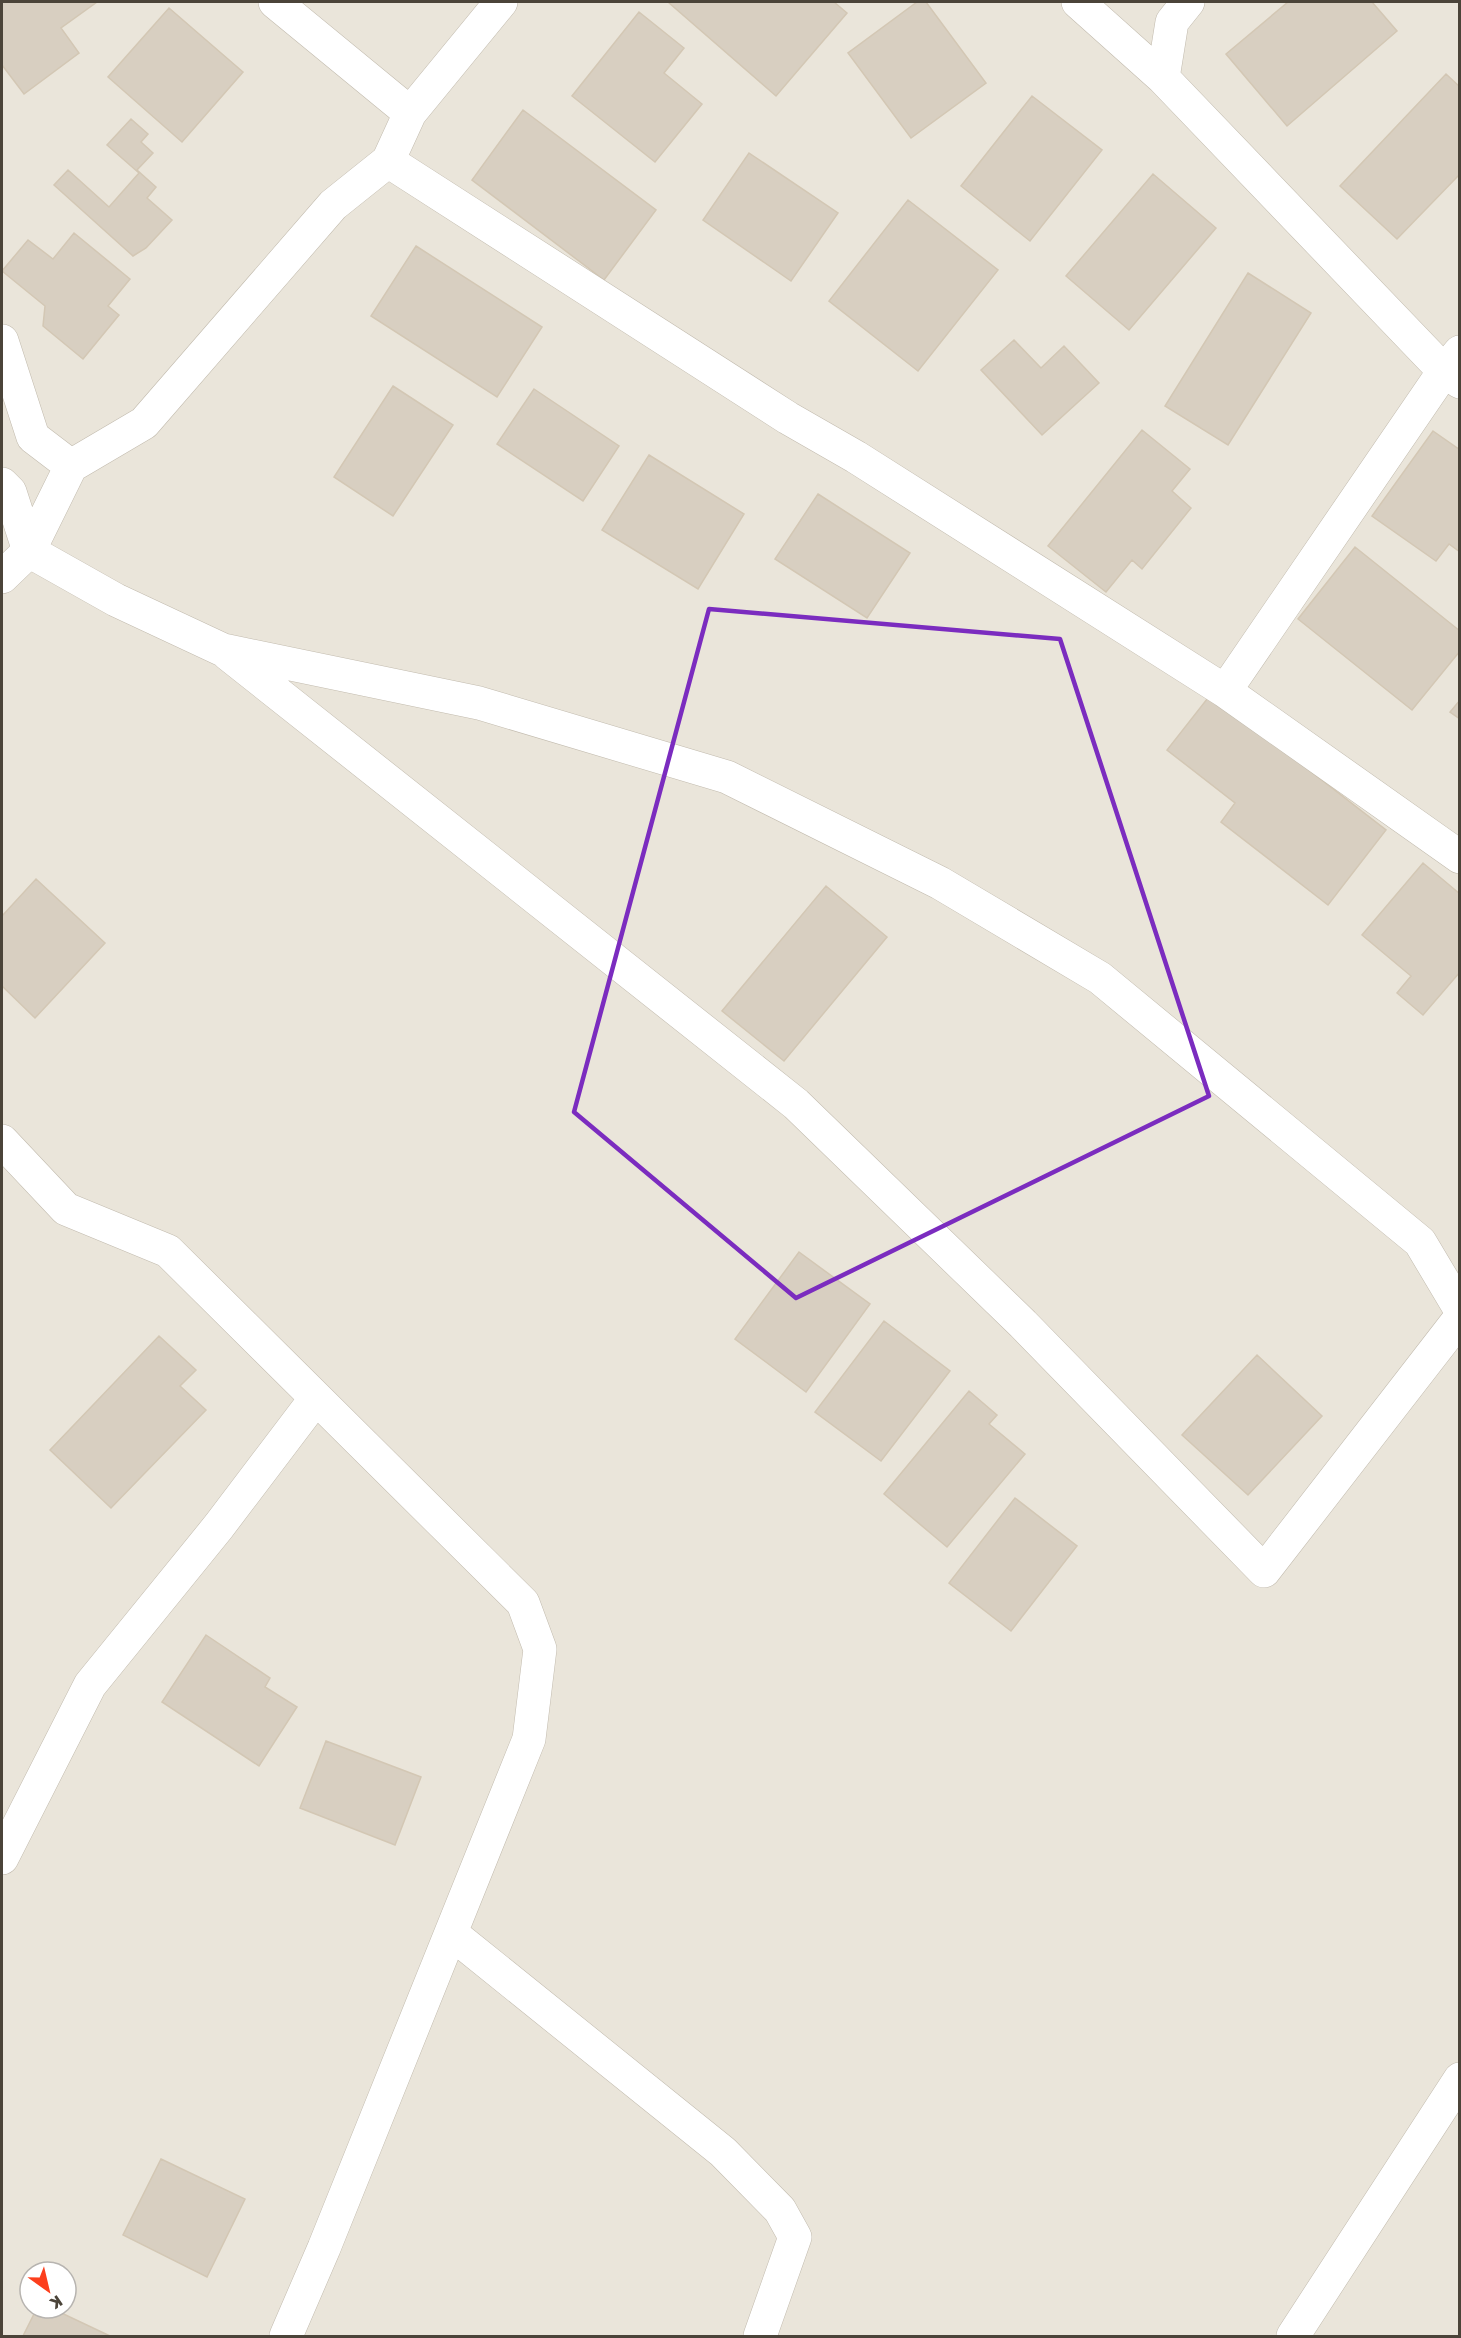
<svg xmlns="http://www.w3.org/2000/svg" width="1461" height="2338" font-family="Rubik,sans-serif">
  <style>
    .residential { fill: #eae5da; fill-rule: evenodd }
    .building { fill: #d8cfc1; stroke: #d3c7b4; stroke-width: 1.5 }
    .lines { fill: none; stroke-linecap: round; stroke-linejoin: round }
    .minor-casing { stroke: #c2bbae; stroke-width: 34 }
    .minor { stroke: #fff; stroke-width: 33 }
    .marked { fill: none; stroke: #7b2cbf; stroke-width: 4.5; stroke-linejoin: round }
  </style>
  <rect width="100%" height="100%" fill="#f6f3ec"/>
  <path class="residential" d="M2,2H1459V2336H2ZM30,2272H66V2308H30Z"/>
  <path class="building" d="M2,2H97L61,28L79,53L24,94L2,65Z
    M668,2H834L847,13L776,96Z
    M917,2H926L986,83L911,138L848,53Z
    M1288,2H1372L1397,31L1287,126L1226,54Z
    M169,8L243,72L182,142L108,77Z
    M639,12L684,48L664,73L702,104L655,162L572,96Z
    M1446,74L1460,87V174L1397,239L1340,186Z
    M1032,96L1102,150L1030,241L961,186Z
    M523,110L656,210L604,280L472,180Z
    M131,119L148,134L141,142L153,153L137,170L156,187L147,198L172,220L146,248L133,256L54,185L68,170L109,207L139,173L107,145Z
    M749,153L838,213L791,281L703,220Z
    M1153,174L1216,228L1129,330L1066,276Z
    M908,200L998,270L918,371L829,301Z
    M74,233L130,279L108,306L119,315L83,359L43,326L45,306L2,271L28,240L53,259Z
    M416,246L542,327L497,397L371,316Z
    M1248,273L1311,313L1228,445L1165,406Z
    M1014,340L1041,368L1064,346L1099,383L1042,435L981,370Z
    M393,386L453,425L393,516L334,477Z
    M534,389L619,446L583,501L497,444Z
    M1142,430L1190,469L1172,491L1191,508L1142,569L1132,560L1106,592L1048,546Z
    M1433,431L1460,450V552L1449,544L1436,561L1372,516Z
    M649,455L744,514L698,589L602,530Z
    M818,494L910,553L867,618L775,559Z
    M1355,547L1460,631V651L1412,710L1298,619Z
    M1211,694L1386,830L1328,905L1221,822L1235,803L1167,750Z
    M1460,700V719L1450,712Z
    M1423,863L1460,894V972L1423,1015L1397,993L1411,976L1362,935Z
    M36,879L105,943L35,1018L2,986V916Z
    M826,886L887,937L784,1061L722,1011Z
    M799,1252L870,1304L806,1392L735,1339Z
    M884,1321L950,1371L881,1461L815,1412Z
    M159,1336L196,1370L180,1386L206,1410L111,1508L50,1450Z
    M1257,1355L1322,1416L1248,1495L1182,1435Z
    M969,1391L997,1415L989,1424L1025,1454L947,1547L884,1494Z
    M1015,1498L1077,1546L1011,1631L949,1583Z
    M206,1635L270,1678L265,1687L297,1707L259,1766L162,1702Z
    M326,1741L421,1777L395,1845L300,1808Z
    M161,2159L245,2199L207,2277L123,2235Z
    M37,2308H51L110,2336H23Z"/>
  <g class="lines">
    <g class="minor-casing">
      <path id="minor" d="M275,2L410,113
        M1078,2L1163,78L1444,371L1460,382
        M1163,78L1172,22L1188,2
        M388,161L788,418L856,457L1225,691L1460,857
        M2,341L33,437L71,466L144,423L333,205L388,161L410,113L501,2
        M2,484L10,492L29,551L116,600L223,650L479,703L727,777L940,883L1100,978L1420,1242L1460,1309
        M2,577L29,551L71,466
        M228,654L796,1104L1023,1324L1264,1571L1460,1318
        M1225,691L1444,371L1460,352
        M2,1141L66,1209L168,1251L523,1603L540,1649L529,1739L324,2248L286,2336
        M2,1858L90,1685L219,1526L316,1398
        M451,1933L723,2152L780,2210L795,2237L760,2336
        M1293,2336L1460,2079"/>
    </g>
    <use href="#minor" class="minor"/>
  </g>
  <path class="marked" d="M709,609L1060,639L1209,1096L796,1298L574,1112Z"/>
  <rect width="1461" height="2338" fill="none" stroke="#4b4439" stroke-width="6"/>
  <g transform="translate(48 2290) rotate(146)"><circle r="28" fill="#ffffff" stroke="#b7b4b0" stroke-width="1.5"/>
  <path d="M0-4.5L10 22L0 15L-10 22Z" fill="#fc3f1d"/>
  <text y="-9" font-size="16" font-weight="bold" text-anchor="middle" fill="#4b4439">K</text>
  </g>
</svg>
